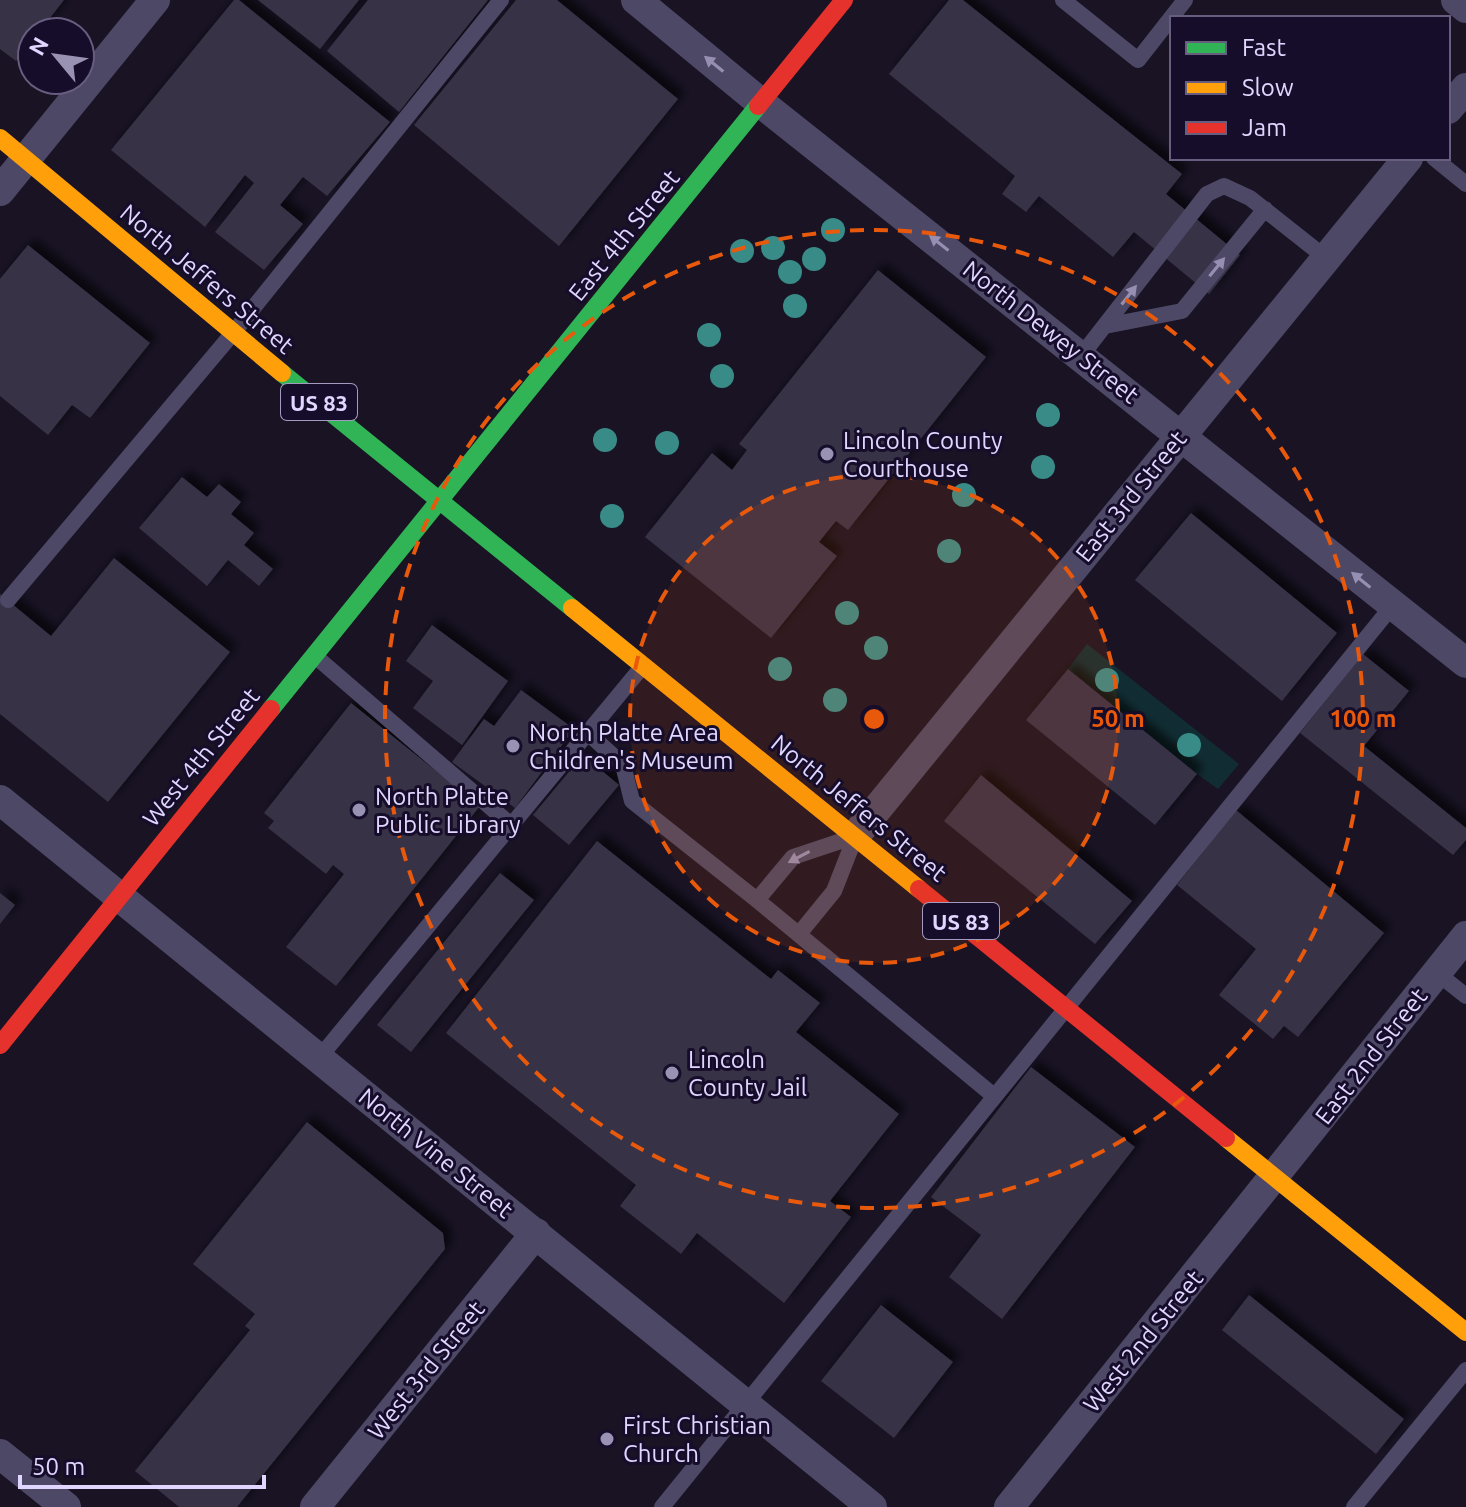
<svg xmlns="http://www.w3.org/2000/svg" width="1466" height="1507" font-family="Ubuntu,sans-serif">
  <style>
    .green { fill: #112d33 }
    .building { fill: #383146; filter: url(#shadow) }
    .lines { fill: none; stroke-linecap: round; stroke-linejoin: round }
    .lane { stroke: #4d4865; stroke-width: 16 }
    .street { stroke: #4d4865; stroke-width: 30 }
    .fast { stroke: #30b455; stroke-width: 18 }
    .slow { stroke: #ff9f0a; stroke-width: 18 }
    .jam { stroke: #e5322d; stroke-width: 18 }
    .tree { fill: #398b88 }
    .oneway { fill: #968fb2 }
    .ring { fill: none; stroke: #e8590c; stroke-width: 4; stroke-dasharray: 14 10 }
    .poi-dot { fill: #9a92b2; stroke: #160d2a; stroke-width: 3 }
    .labels { text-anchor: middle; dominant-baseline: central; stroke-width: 6; stroke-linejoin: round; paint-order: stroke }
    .shield { fill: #160d2a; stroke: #a39abf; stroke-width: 2 }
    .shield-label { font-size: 22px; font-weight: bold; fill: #e0d6ff }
    .street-label { font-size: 24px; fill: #e0d6ff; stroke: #160d2a }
    .poi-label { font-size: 24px; fill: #e0d6ff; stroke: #160d2a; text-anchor: start }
    .centre { fill: #e8590c; stroke: #160d2a; stroke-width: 4 }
    .ring-label { font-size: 24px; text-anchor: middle; font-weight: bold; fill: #e8590c; stroke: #160d2a; stroke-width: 6; stroke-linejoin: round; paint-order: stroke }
  </style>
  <defs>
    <filter id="shadow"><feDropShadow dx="7" dy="-7" stdDeviation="4" flood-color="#0009"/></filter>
  </defs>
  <rect width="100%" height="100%" fill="#191324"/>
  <path class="green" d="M1087,644L1239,764L1218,789L1197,774L1068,669Z"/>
  <path class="building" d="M0,0H64L39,32H32V40L16,61L0,49Z
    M234,0H239L390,122L327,196L303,177L280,205L303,224L264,270L215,232L254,183L245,175L205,227L111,150Z
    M258,0H359L320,49Z
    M368,0H488L399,112L327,51Z
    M516,0H557L678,99L559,246L414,125Z
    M949,0H963L1182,174L1166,194L1240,255L1209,294L1134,232L1113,257L1039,196L1026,212L1002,194L1015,176L889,74Z
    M28,245L150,343L90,418L72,405L48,435L0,396V279Z
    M878,270L986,357L848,530L836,521L819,542L837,556L771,638L645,537L712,453L732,470L747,450L739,444Z
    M182,477L207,497L219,484L241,502L231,514L254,533L244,545L273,569L259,586L228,560L207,586L139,528Z
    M1191,513L1337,633L1282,701L1135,580Z
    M114,558L230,652L108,802L0,714V594L51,636Z
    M432,625L508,681L462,745L413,708L433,681L406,661Z
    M1363,654L1409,691L1364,746L1466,828V840L1453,855L1300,733Z
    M1068,669L1197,774L1155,825L1026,720Z
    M521,690L574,729L515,808L452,762L484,719L494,726Z
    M351,703L480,806L336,986L286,947L344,874L333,865L326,874L268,828L274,821L264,813Z
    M583,755L619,785L569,845L533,815Z
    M981,775L1132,901L1095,944L944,821Z
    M1236,810L1384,933L1298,1037L1284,1026L1273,1039L1219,995L1256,949L1177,885Z
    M597,841L771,979L778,970L820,1003L796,1032L899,1114L830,1201L851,1217L784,1303L697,1233L681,1254L620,1206L636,1185L446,1033Z
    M500,873L534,900L411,1052L377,1025Z
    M0,893L15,905L0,924Z
    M1031,1067L1135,1147L1002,1319L949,1277L981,1235L931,1197Z
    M307,1122L443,1233L445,1249L237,1507H179L135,1471L250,1330L245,1326L255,1314L193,1264Z
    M1249,1295L1404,1419L1376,1454L1222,1330Z
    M881,1305L953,1362L894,1438L821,1381Z"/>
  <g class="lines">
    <path class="lane" d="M1063,0L1138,60L1185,0
      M1434,158L1466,184
      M1105,326L1182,311L1265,209
      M1081,356L1207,194L1224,186L1250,198L1326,258
      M8,600L233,333L501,0
      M315,656L511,825
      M588,733L623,765L632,801L757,900L994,1096
      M757,900L793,857L850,838
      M799,934L834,891L854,840
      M1437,973L1466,996
      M319,1058L642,667
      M662,1507L1393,605
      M1354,1507L1466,1370"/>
    <path class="street" d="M636,0L761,103L1466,663
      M1456,0L1466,8
      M1448,109L1466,88
      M0,191L155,0
      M0,800L872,1507
      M855,836L1408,158
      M0,1454L66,1507
      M315,1507L536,1233
      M1009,1507L1466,936"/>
    <path class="fast" d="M282,373L572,608
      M271,709L758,106"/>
    <path class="slow" d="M0,138L282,373
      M572,608L919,889
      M1226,1138L1466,1332"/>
    <path class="jam" d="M758,106L844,0
      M919,889L1226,1138
      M0,1045L271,709"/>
  </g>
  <g class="tree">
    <circle cx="833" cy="230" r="12"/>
    <circle cx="773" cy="248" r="12"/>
    <circle cx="742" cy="251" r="12"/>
    <circle cx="814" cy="259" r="12"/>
    <circle cx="790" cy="272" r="12"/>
    <circle cx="795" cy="306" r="12"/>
    <circle cx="709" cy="335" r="12"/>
    <circle cx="722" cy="376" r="12"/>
    <circle cx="1048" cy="415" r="12"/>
    <circle cx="605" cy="440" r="12"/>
    <circle cx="667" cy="443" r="12"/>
    <circle cx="1043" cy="467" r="12"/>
    <circle cx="964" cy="495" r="12"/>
    <circle cx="612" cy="516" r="12"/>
    <circle cx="949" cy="551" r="12"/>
    <circle cx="847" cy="613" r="12"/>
    <circle cx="876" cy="648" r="12"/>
    <circle cx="780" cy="669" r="12"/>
    <circle cx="1107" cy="680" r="12"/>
    <circle cx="835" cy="700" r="12"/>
    <circle cx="1189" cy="745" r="12"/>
  </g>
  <defs><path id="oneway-solid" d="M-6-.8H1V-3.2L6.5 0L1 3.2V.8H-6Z" transform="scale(2)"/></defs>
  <g class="oneway">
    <use href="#oneway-solid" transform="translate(714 64) rotate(-141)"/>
    <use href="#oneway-solid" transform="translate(939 243) rotate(-142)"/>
    <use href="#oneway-solid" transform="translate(1217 267) rotate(-51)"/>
    <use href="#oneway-solid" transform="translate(1129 295) rotate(-52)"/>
    <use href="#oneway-solid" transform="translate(1361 580) rotate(-141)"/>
    <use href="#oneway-solid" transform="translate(799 857) rotate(152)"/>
  </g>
  <circle cx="874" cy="719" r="244" fill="#e8590c" fill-opacity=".12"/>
  <g class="ring">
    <circle cx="874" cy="719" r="244"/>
    <circle cx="874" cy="719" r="489"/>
  </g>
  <g class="poi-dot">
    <circle cx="827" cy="454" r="8"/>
    <circle cx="513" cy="746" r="8"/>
    <circle cx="359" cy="810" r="8"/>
    <circle cx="672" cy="1073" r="8"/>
    <circle cx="607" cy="1439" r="8"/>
  </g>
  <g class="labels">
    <g class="shield">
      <rect x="281" y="384" width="76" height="36" rx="6"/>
      <rect x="923" y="903" width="76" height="36" rx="6"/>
    </g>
    <g class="shield-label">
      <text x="319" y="402">US 83</text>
      <text x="961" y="921">US 83</text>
    </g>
    <g class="street-label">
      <text transform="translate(624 235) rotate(-51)">East 4th Street</text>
      <text transform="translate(207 279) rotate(40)">North Jeffers Street</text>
      <text transform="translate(1051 332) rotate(38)">North Dewey Street</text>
      <text transform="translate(1131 496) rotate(-51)">East 3rd Street</text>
      <text transform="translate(201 757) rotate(-51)">West 4th Street</text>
      <text transform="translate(859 808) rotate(39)">North Jeffers Street</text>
      <text transform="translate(1371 1056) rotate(-52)">East 2nd Street</text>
      <text transform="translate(436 1153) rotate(39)">North Vine Street</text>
      <text transform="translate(1143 1341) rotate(-51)">West 2nd Street</text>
      <text transform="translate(426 1370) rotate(-51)">West 3rd Street</text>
    </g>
    <g class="poi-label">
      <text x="843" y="440">Lincoln County<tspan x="843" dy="28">Courthouse</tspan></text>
      <text x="529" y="732">North Platte Area<tspan x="529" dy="28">Children's Museum</tspan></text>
      <text x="375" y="796">North Platte<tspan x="375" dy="28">Public Library</tspan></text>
      <text x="688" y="1059">Lincoln<tspan x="688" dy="28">County Jail</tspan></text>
      <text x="623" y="1425">First Christian<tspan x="623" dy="28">Church</tspan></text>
    </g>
  </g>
  <circle cx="874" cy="719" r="12" class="centre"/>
  <g class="ring-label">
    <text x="1118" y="727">50 m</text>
    <text x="1363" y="727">100 m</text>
  </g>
  <rect x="1170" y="16" width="280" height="144" fill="#160d2a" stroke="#675d7f" stroke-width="2"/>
  <rect x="1186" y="42" width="40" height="12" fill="#30b455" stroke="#675d7f" stroke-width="2"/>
  <text x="1242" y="56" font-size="24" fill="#e0d6ff">Fast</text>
  <rect x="1186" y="82" width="40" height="12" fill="#ff9f0a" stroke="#675d7f" stroke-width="2"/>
  <text x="1242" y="96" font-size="24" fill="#e0d6ff">Slow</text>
  <rect x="1186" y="122" width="40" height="12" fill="#e5322d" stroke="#675d7f" stroke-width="2"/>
  <text x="1242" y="136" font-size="24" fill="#e0d6ff">Jam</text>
  <g transform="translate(56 56) rotate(299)"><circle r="38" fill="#160d2a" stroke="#675d7f" stroke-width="2"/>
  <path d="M0-6L14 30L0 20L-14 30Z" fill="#9a92b2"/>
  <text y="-12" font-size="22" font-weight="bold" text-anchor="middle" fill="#e0d6ff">N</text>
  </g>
  <path d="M20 1475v12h244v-12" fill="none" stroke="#e0d6ff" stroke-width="4"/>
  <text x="32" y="1475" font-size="24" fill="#e0d6ff" stroke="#160d2a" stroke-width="6" paint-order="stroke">50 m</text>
</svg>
